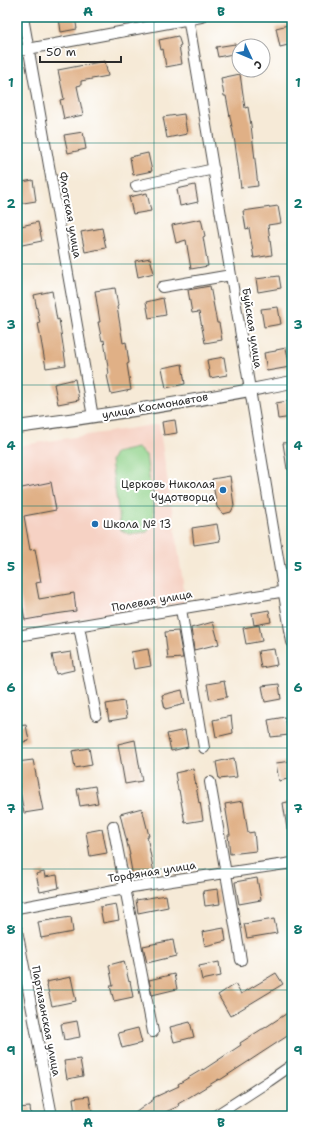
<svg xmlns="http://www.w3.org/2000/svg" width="309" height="1133" font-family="'Shantell Sans',sans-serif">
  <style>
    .built { fill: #f6d2c4 }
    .green { fill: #90d28a; stroke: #5e7e5a }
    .building { fill: #e0b086 }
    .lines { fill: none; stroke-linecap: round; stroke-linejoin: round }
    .minor-casing { stroke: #494845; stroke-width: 12 }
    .tertiary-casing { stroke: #494845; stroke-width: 14 }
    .minor { stroke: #fff; stroke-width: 10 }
    .tertiary { stroke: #fff; stroke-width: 12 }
    .grid { fill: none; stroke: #0f766e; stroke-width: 1; stroke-opacity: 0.55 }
    .poi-dot { fill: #1f6fb2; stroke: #fff; stroke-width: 1.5 }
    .labels { text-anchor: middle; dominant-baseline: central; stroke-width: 4; stroke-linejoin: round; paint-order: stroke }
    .street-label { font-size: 11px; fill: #2b2b2b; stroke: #fff }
    .poi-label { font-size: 11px; fill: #2b2b2b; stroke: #fff; text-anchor: end }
    .neatline { fill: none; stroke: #0f766e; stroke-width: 1.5 }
    .grid-label { font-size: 13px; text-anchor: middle; font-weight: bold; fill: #0f766e }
  </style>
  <rect width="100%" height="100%" fill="#fff"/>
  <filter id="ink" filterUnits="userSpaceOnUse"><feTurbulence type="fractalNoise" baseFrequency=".025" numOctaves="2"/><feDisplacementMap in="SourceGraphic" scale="8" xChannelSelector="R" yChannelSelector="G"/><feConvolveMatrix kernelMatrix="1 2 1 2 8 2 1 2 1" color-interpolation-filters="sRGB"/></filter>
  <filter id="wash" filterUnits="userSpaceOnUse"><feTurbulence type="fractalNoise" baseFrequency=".012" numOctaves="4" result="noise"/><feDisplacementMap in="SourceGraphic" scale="16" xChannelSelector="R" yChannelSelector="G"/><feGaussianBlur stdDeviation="0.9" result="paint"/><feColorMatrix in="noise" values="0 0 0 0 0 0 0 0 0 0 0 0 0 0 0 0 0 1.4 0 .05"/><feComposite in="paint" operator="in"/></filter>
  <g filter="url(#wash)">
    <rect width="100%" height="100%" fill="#f6ead7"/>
    <path class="built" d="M159,424L186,602L17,628V446Z"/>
    <path class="green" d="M137,448L146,455L155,522L147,532L129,534L121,530L111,461L115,453Z"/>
    <g id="blocks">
      <path class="building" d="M67,17H75L77,29L61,32L59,18Z
        M292,24V44L280,47L276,28Z
        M178,36L181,45L179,46L182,64L166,67L163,49L161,50L159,40Z
        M235,44L237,53L218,57L216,47Z
        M105,61L108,76L81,81V85L77,86L83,115L64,119L60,100L64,99L58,70Z
        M240,74L245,108L248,107L251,125L258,186L241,188L235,143L226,96H224L221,78Z
        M184,114L187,134L167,138L163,117Z
        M83,132L86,149L68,153L64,135Z
        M148,153L152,171L133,175L130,157Z
        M33,180L36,201L17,204V183Z
        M195,185L198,202L180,206L177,189Z
        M147,193L151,211L133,214L129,197Z
        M278,206L281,223L268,225L272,255L254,258L249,228L246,229L243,211Z
        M201,219L205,236L203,237L208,266L191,269L186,240L176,243L172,225Z
        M38,222L42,241L17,246V227Z
        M102,228L106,248L85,252L81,232Z
        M150,258L154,273L138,277L135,261Z
        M279,276L281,288L258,292L256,279Z
        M210,286L217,323H219L222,340L205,343L199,312L192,313L188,290Z
        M115,288L118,306L117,307L123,343L126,342L129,363L127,364L131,390L111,394L107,375L109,374L104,340L102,341L98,322H100L95,291Z
        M52,291L57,320L59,319L66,365L46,368L38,323H40L34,295Z
        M163,298L166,315L149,318L146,302Z
        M278,307L281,324L264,327L261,309Z
        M286,348L290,367L267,371L264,353L276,351V350Z
        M224,357L227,375L210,378L207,360Z
        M182,364L185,384L166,388L162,368Z
        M75,379L79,400L58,404L54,384Z
        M288,401V405L292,404V417L278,419L276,403Z
        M175,420L177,433L164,435L162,422Z
        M292,442V469H287L283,443Z
        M230,476L234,506L231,512L223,514L217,507L212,479Z
        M51,482L56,510L24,516L30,550L35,549L41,582L36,583L39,599L74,593L76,611L42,616V617L25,620L17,578V489Z
        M217,524L220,541L194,545L192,528Z
        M269,610L271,622L254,625L252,613Z
        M213,622L219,644L194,650L191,628Z
        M259,625L262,641L246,644L243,628Z
        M178,631L183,658L168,659L165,632Z
        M148,649L151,666L134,669L131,652Z
        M274,649L277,665L261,668L258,651Z
        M71,652L74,670L56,674L52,655Z
        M224,681L227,697L210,700L207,684Z
        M279,684L281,699L265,702L262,686Z
        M182,690L185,704L165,709L162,695Z
        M124,701L127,718L109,721L106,704Z
        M231,716L233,733L216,737L213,720Z
        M285,717L289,735L271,737L268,720Z
        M26,725L29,741L17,743V726Z
        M185,730L188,747L171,751L167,734Z
        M135,740L142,781L125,784L118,744Z
        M89,748L92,765L75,768L72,751Z
        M234,758L237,777L219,779L216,762Z
        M33,760L43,810L24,813L17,774V762Z
        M292,761V778L279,781L276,763Z
        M193,769L199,803L200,802L203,820L185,823L179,790H178L175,773Z
        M95,786L98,803L80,806L77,789Z
        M243,801L248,833L254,832L256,851L230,854L228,835H230L225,804Z
        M292,801V828L287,829L283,803Z
        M142,808L149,836H147L154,873L133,877L129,855H130L120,814Z
        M102,829L107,853L90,856L86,832Z
        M44,872L45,877L57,875L59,888L40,892L36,874Z
        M257,878L261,900L239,904L235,882Z
        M218,889L220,904L205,906L203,891Z
        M166,895L168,907L138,913L136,900Z
        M116,904L119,920L103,923L100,907Z
        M71,917L73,932L41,938L38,922Z
        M274,919L277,933L247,938L244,924Z
        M224,928L226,941L205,946L202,932Z
        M173,940L176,956L147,963L143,946Z
        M124,961L129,982L130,981L133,997L114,1001L110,986H113L109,965Z
        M219,962L221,976L202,980L199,966Z
        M276,973L283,984L230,1016L218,995L235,984L241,994Z
        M174,974L177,989L152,995L149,980Z
        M71,977L76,1001L52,1006L46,982Z
        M292,1010V1033L220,1080L219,1079L178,1104L179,1106L157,1116H131L154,1099L153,1098L179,1086L178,1084L203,1069V1070L241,1045L240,1043L262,1029H263Z
        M77,1021L80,1037L64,1040L61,1024Z
        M190,1022L194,1037L174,1042L170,1027Z
        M138,1028L142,1043L122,1048L118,1033Z
        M80,1059L83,1076L67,1079L64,1061Z
        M89,1096L92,1112L75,1115L73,1098Z
        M30,1107L31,1116H17V1108Z"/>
    </g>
  </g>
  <g filter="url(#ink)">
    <use href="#blocks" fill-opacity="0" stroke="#494845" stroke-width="1"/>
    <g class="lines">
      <g class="minor-casing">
        <path id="minor" d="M23,17L93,417
          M188,17L292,642
          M17,51L201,17
          M136,186L214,169
          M162,287L231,275
          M181,609L204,748
          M79,626L96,715
          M17,636L292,590
          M210,782L241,960
          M113,826L153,1032
          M17,908L125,888L292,863
          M17,930L52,1116
          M215,1116L269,1081L292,1065"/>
      </g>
      <g class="tertiary-casing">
        <path id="tertiary" d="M17,427C109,415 201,400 292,382"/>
      </g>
      <use href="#minor" class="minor"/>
      <use href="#tertiary" class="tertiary"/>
    </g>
  </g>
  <path class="grid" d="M154,17V1116M17,143H292M17,264H292M17,385H292M17,506H292M17,627H292M17,748H292M17,869H292M17,990H292"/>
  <g class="poi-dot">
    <circle cx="223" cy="490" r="4"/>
    <circle cx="95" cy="524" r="4"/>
  </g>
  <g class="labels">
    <g class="street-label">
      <text transform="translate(70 215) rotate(80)">Флотская улица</text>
      <text transform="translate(252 328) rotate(81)">Буйская улица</text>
      <text transform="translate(155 406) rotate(-10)">улица Космонавтов</text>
      <text transform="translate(152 601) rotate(-10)">Полевая улица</text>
      <text transform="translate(152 872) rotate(-9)">Торфяная улица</text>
      <text transform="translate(46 1021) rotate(79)">Партизанская улица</text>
    </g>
    <g class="poi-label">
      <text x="215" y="484">Церковь Николая<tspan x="215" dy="13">Чудотворца</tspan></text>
      <text x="103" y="524" text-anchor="start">Школа № 13</text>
    </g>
  </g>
  <rect width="309" height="1133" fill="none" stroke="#fff" stroke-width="44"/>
  <g transform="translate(251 58) rotate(134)"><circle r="19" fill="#ffffff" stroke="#aaaaaa"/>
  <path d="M0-3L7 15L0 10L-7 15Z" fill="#1f6fb2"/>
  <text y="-6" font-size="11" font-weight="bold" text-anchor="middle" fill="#2b2b2b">С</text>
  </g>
  <path d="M40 56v6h81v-6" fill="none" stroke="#2b2b2b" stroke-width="2"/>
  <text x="46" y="56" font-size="12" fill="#2b2b2b" stroke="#ffffff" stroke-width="3" paint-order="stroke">50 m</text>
  <rect x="22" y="22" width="265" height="1089" class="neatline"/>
  <g class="grid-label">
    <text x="88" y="16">A</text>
    <text x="221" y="16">B</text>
    <text x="11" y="87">1</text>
    <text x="298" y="87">1</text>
    <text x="11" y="208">2</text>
    <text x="298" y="208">2</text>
    <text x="11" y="329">3</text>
    <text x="298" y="329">3</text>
    <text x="11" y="450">4</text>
    <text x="298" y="450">4</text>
    <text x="11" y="571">5</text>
    <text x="298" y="571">5</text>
    <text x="11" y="692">6</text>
    <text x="298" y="692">6</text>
    <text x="11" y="813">7</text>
    <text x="298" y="813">7</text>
    <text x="11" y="934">8</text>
    <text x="298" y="934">8</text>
    <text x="11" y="1055">9</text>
    <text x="298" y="1055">9</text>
    <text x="88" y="1127">A</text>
    <text x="221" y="1127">B</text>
  </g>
</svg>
